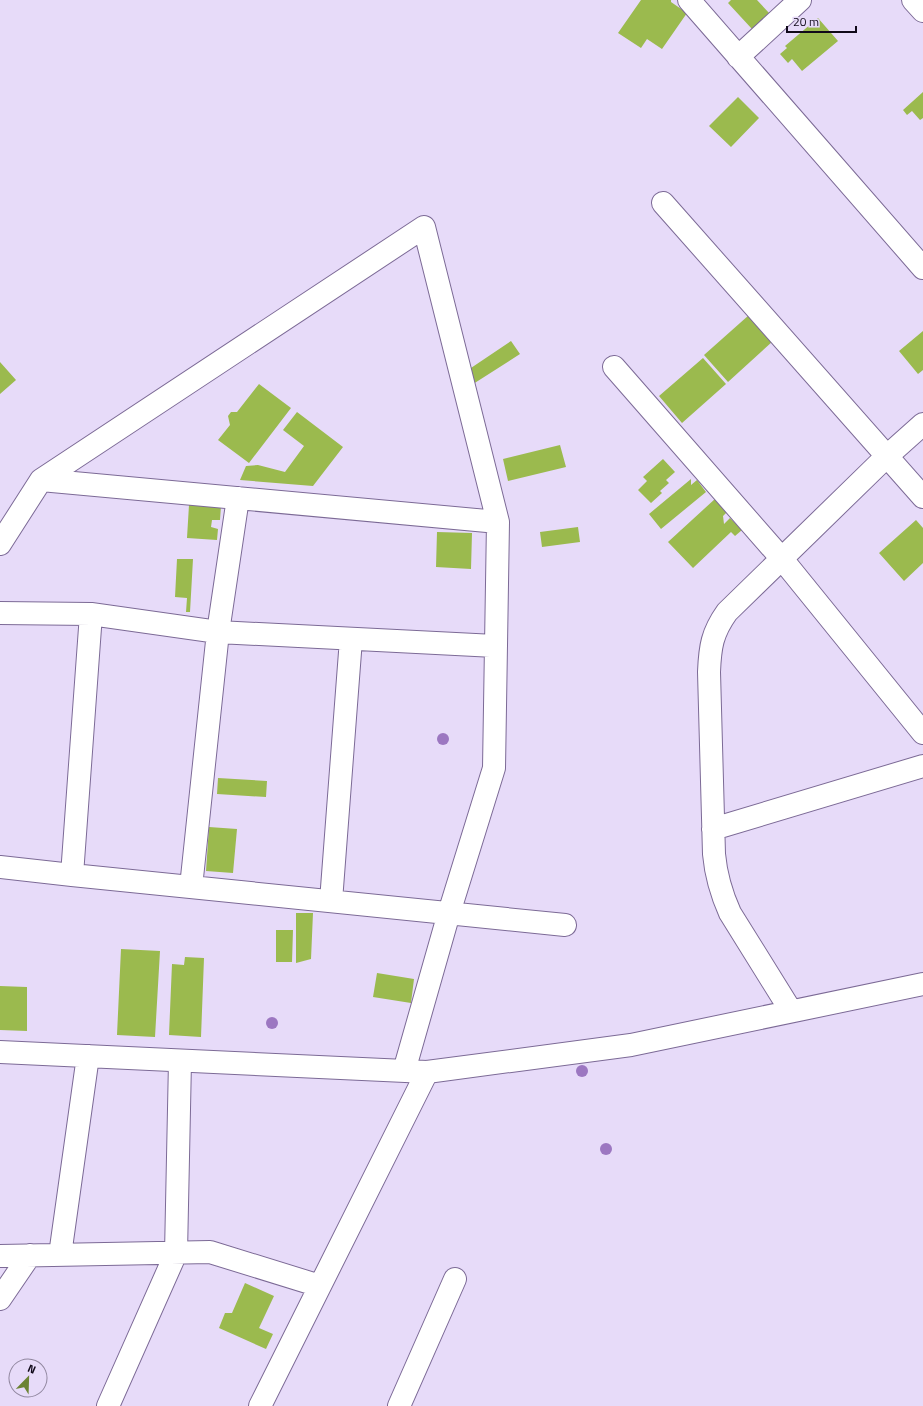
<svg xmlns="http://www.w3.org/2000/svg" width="923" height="1406" font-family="'Titillium Web',sans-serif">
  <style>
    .building { fill: #9bba4e }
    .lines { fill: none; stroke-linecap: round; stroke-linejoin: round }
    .street-casing { stroke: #7c6a96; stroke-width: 24 }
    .street { stroke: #fff; stroke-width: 22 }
    .tree { fill: #9c77c1 }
  </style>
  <rect width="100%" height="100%" fill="#e7dbf9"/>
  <path class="building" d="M641,0H671V2L687,13L662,49L647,39L641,48L618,33Z
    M731,0H757L770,14L752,29L728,3Z
    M818,18L838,41L802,71L792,59L788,63L780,54L787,48L785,46Z
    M923,92V118L920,120L912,111L907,115L903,110Z
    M738,97L759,118L731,147L709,126Z
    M749,315L773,341L728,382L704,355Z
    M923,331V370L918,374L899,351Z
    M511,341L520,354L470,386L462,374Z
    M703,358L726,384L682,423L659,396Z
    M0,362L16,380L0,394Z
    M259,384L291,408L249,463L218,440L230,425L228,416L231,412H237Z
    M297,412L343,447L313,486L240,480L246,466L258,465L285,472L304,446L283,430Z
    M560,445L566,467L508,481L503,459Z
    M663,459L675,472L666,480L669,483L660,491L662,493L651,503L638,490L647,481L643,477Z
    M691,479V485L697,480L706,492L661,529L649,514Z
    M716,498L728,511L723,516L724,524L730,518L742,530L735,536L731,532L693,568L668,542Z
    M189,505L221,506L220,520H212L211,527L218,529L217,540L187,538Z
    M916,520L923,528V563L904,581L879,553Z
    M578,527L580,542L542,547L540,532Z
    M437,532L472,533L471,569L436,567Z
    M177,559H193L190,612H186L187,598L175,597Z
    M218,778L267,781L266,797L217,794Z
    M209,827L237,829L233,873L206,871Z
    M296,913H313L311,959L296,963Z
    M276,930H293L292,962H276Z
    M121,949L160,951L155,1037L117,1035Z
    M185,957L204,958L201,1037L169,1035L172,964L184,965Z
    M377,973L414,979L411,1003L373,997Z
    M0,986L27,987V1031L0,1030Z
    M245,1283L274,1296L259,1328L273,1334L266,1349L219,1328L225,1313H232Z"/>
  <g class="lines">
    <g class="street-casing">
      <path id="street" d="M689,0L923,268
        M913,0L923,11
        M738,57L800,0
        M663,203L923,497
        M614,367L782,559L923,733
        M41,480L498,522
        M0,544L41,480L424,227L498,522L494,768L449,913L404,1071
        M0,613L91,614L218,632L495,646
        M713,829L923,766
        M0,867L72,875L565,925
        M72,875L91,614
        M191,887L218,632L238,498
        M331,901L351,639
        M791,1011L730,913C721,893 716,876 714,854L709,672C710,647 712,633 727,612L886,457L923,424
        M0,1052L427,1072L631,1045L923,984
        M60,1255L88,1056
        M0,1256L210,1252L320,1286
        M0,1299L30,1255
        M108,1406L176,1253L180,1061
        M260,1406L427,1072
        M399,1406L455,1279"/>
    </g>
    <use href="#street" class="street"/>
  </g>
  <g class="tree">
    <circle cx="443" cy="739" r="6"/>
    <circle cx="272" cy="1023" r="6"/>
    <circle cx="582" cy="1071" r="6"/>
    <circle cx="606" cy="1149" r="6"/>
  </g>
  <g transform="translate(28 1378) rotate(23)"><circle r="19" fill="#e7dbf9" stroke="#91879f"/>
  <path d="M0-3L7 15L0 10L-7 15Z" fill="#6c8334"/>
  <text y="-6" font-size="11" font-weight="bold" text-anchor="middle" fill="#100919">N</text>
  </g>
  <path d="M787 26v6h69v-6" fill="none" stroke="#100919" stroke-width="2"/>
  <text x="793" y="26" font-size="12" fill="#100919" stroke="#e7dbf9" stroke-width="3" paint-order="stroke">20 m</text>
</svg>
